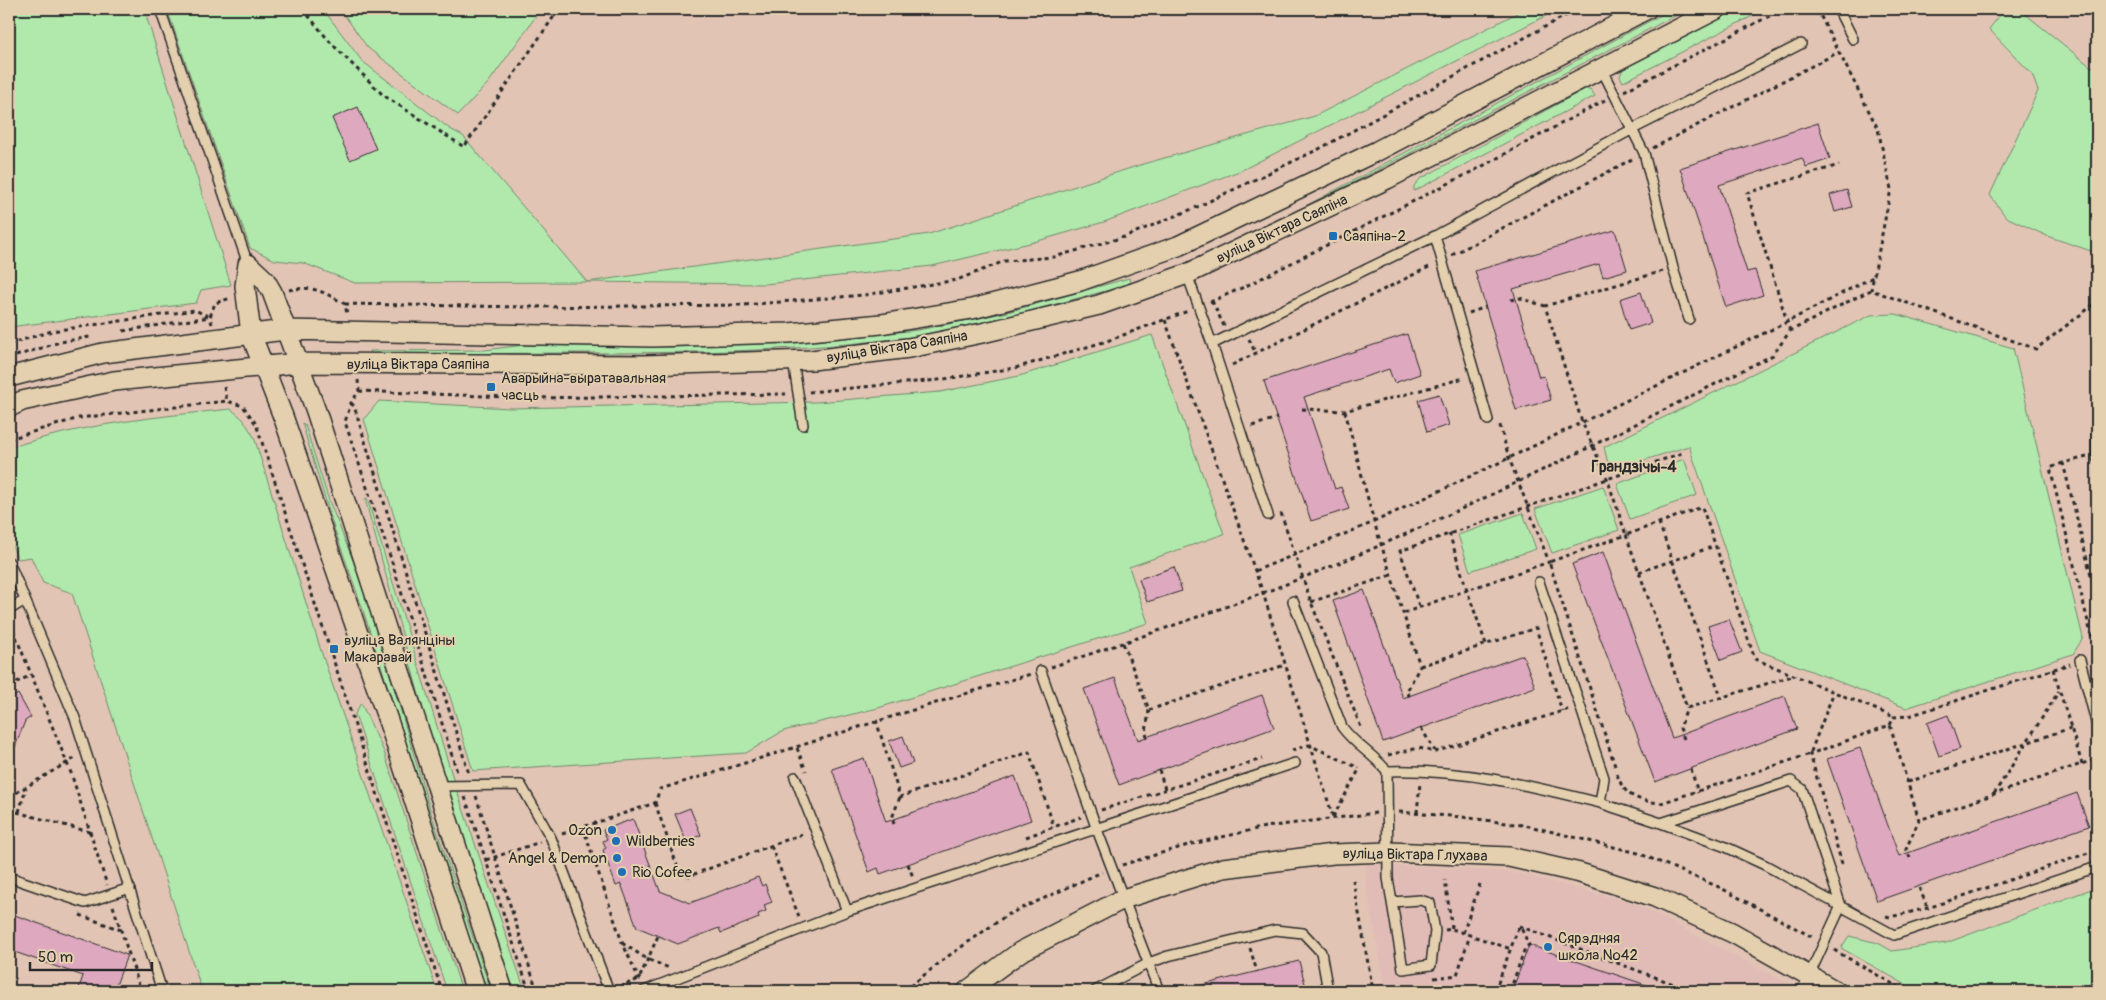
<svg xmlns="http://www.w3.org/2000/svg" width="2106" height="1000" font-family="Pangolin,sans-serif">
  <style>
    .built { fill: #e1bcb7 }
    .green { fill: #b1e9ac; stroke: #6e8a6c }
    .building { fill: #dea8bf; stroke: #2b2b2b }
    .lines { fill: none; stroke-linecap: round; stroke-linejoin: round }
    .service-casing { stroke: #2b2b2b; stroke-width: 12 }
    .minor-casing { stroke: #2b2b2b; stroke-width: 22 }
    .path { stroke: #2b2b2b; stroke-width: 3; stroke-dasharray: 4 4; stroke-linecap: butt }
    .service { stroke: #e4d0af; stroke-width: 9 }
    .minor { stroke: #e4d0af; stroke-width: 19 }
    .poi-dot { fill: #1f6fb2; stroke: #e4d0af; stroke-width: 2 }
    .labels { text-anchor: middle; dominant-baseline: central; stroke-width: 4; stroke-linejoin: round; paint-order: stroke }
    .street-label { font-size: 15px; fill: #2b2b2b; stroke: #e4d0af }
    .poi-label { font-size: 15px; fill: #2b2b2b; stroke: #e4d0af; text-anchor: start }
    .neighbourhood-label { font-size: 16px; font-weight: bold; fill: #2b2b2b; stroke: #e4d0af }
  </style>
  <rect width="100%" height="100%" fill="#e2c4b4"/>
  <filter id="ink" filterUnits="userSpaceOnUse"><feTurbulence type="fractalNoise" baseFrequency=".02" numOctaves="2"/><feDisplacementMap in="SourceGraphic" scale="10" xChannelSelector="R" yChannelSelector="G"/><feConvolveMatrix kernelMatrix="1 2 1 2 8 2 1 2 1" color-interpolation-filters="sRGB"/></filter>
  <g filter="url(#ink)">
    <path class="built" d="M1367,864L1512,872L1634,903L1803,991H1386L1365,883Z"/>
    <path class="green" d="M9,9H144L231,285L201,290L196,303L9,327Z
      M167,9H323L362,61L450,129L463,136L587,282L929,234L1143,164L1315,116L1525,9H1559L1242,170L1104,222L1034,242L932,266L765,284L587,282L355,283L303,263L275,260L250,248Z
      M340,9H541L489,82L458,115L368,48Z
      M1672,9H1688L1223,250L1224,246L1304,207Z
      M1735,9H1766L1623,82L1620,76L1623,69L1645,55Z
      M2005,9H2019L2090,66L2097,68V253L2047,236L2006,217L1990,195L2038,91L2032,74L1989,29Z
      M1585,89H1590L1595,96L1414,191V186L1420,179Z
      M1129,278L1131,285C1060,301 990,325 917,336C803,352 686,353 571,353C504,353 438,355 371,354L370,351L485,350L524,345L668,347L809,341L918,330L1004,313Z
      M1896,314L2013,348L2083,638L2073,654L1906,708L1760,651L1689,446L1610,471L1604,447L1871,315Z
      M1152,335L1224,534L1129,567L1148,623L878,708L783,731L746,753L473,771L364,419L379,401L510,408L817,402L940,392L1019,376Z
      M231,409L243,419L254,437L322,654L437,991H202L72,593L43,583L31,557L18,559L9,538V448C81,424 155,417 231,409Z
      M302,423L305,425L329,501L365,590L431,813L491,991H486L361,604L334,528Z
      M1684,459L1697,495L1630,519L1617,484Z
      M1603,486L1619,530L1552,553L1535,509Z
      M367,498L455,785L525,991H514L433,746L365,499Z
      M1523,513L1536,549L1470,571L1458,535Z
      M361,703L384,752L462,991H447L445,985L355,714Z
      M2097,887V991H1917L1841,948L1849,936L1878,943L1892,951L1946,943Z"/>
    <path class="building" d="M358,107L376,149L350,160L332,118Z
      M1818,123L1830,159L1806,167L1802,158L1719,185L1747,272L1755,270L1763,295L1726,307L1680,168Z
      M1847,190L1852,207L1835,212L1830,195Z
      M1615,230L1627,270L1603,277L1599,264L1513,289L1539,377L1544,376L1551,400L1516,410L1475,271Z
      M1641,292L1651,323L1629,330L1620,299Z
      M1407,334L1420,374L1394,383L1389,369L1304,397L1335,489L1341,487L1349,509L1311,521L1264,381Z
      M1439,394L1449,425L1427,432L1418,400Z
      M1603,552L1672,738L1785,696L1797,729L1655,782L1572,564Z
      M1174,567L1182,591L1147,602L1139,579Z
      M1364,590L1403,698L1523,655L1535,687L1383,742L1333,601Z
      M1729,619L1742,652L1721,660L1708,626Z
      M1115,678L1138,740L1262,695L1274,728L1119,785L1084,689Z
      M18,694L31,717L25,721L10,760L9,699Z
      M1948,715L1960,749L1939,756L1927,723Z
      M903,736L913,763L899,768L889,741Z
      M1860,748L1899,856L2077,793L2089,826L1877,901L1827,759Z
      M864,758L886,822L1015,776L1031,820L880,874L878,868L869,872L832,769Z
      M690,808L701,835L686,841L675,814Z
      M633,819L660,891L690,903L758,877L762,886L765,884L772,902L764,905L766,911L758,914L759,918L721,933L719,928L678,944L637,927L621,884L616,886L603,850L606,848L603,841L607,839L603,830Z
      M9,913L127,955L114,991H89L79,988L83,976L9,950Z
      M1529,945L1658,989V991H1512Z
      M1299,961L1307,991H1198V986Z"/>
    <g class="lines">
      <g class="service-casing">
        <path id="service" d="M160,9L248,264
          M1838,9L1853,39
          M1601,68L1644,153L1673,268L1689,319
          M1435,236L1488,420
          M1187,274L1212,344
          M793,361L803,425
          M2097,426V458
          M1268,515L1212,344L1435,236L1631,130L1801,44
          M9,562L75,718L162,991
          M1293,601L1342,727C1356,746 1372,753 1387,771L1388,878L1403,969L1431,965L1435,931L1430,903L1420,900L1392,902
          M9,610L25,600
          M2080,660L2097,726
          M1041,671L1096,827L1159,991
          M1387,771C1462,769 1528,785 1600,803L1604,778L1539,582
          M795,777L847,911
          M437,786L521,785L551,838L609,991
          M1600,803L1661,823L1791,781L1802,789L1841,906L1802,991
          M1661,823L1726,847L1765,865L1894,935L2097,867
          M9,877L85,903L130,888
          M644,991L847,911L1295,763
          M1095,991L1149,963L1168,956L1275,930L1303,933L1321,952L1328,991"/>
      </g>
      <g class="minor-casing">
        <path id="minor" d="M248,264L265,280L272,292L316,411L503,991
          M248,264L245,286L251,334L284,419L393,735L476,991
          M9,377L103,353L285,330L653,337L789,333L881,324L972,309L1080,281L1178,246L1377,151L1647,9
          M9,407L22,401L114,381L298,363L643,365L812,360L909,348L982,333L1099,305L1187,274L1387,179L1717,9
          M967,991L1020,952L1123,899L1223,868L1333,854L1389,852L1509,857L1580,873L1655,897L1733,933L1836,991"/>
      </g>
      <path class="path" d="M303,9L330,42L383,95L464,147L559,9
        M1817,9L1878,129L1891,189L1871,290
        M1624,91L1783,9
        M1653,148L1839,52
        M1452,255L1634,158
        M1663,271L1545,306L1582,422L1607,478L1626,535L1702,507L1755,659L1894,717
        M289,290C315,285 323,292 345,304L347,314
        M1511,300L1520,298L1545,306
        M1212,301L1224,326
        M1210,302L1244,287L1481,167L1605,100
        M345,304L525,307L744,305L864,295L957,280L1005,261L1054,257L1124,237L1197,207L1319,149L1578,9
        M1469,313L1486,307
        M1165,320L1263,593L1333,817
        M212,324L210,317L215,303L231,298
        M123,331L209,317
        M1790,331L1747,193L1839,165
        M1249,339L1255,352
        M9,344L52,331L195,310L210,317
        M16,356L60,342L90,337
        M1232,365L1431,266
        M358,380L359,391L351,403L345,422L391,559L458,775
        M224,387L227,401
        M359,391L532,398L786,394
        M809,392L938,380L1015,368L1107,341L1188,311
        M351,403L354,406L469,774
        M1302,409L1345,411L1464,378
        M1345,411L1374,522L1420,666L1407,691L1411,700
        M1252,426L1277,418
        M9,439L79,418L227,401L243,406L256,424L442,991
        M2087,457L2063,463L2097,599
        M2063,463L2050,468L2097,658
        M1281,513L1311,602L1362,730
        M1659,523L1721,697
        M1449,533L1467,590L1549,562L1509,458L1499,422
        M1255,571L1374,522L1509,458L1787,322L1873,277
        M1639,572L1715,546
        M1311,602L1391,575
        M1419,606L1400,551L1682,453
        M1404,613L1467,590L1486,644
        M10,622L71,773L107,885
        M1123,643L1149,710L1146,733L1148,741
        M1420,666L1536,628L1562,711
        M1051,667C1162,630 1274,592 1381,545C1514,487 1643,420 1773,355L1790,331L1871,290L2036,349L2097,302
        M2053,669L2082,764
        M9,686L31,675
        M1149,710L1285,665
        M876,720L900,797L1029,752L1054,827
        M1890,725L1894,717L1909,716L2070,664
        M1421,728L1435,751
        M1684,739L1680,728L1687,708
        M797,748L806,771
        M1292,750L1309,745L1359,768
        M1388,755L1419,748L1435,752L1569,709
        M1615,766L1549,562L1626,535L1687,708L1792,676
        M1691,769L1698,793
        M1159,770L1165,789
        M1617,774C1624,797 1639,801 1661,803L1810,754L1833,694
        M1908,782L2071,728
        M1994,794L2059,691
        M476,796L537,991
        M9,797L75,758
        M465,797L529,991
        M655,803L679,871L689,876L805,833
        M9,810L90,832
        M1101,810L1262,759
        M19,812L26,788
        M1399,812L1462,817L1529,826L1638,853L1719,887L1814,938
        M1417,813L1420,783
        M1333,817L1360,768
        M894,824L892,818L900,797
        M583,827L622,942L639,979H641
        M562,834L655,803L660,789C784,752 906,711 1031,674
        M1026,837L1081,817
        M771,846L800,919
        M1910,858L1906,849L1919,820
        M486,860L540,842
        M908,864L913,877
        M1842,864L1810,754L1890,725L1919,820L2096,759L2097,762
        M1122,865L1188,845L1265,827L1377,813
        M1353,880L1373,991
        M1919,888L1928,908
        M113,906L141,991
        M80,915L121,930
        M1886,916L1890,917L1928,908L2097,850
        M1519,926L1692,991
        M1452,929L1511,949
        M1445,930L1452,929L1445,880
        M1463,933L1480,884
        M622,943L647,959L669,968
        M1250,948L1257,972
        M1834,950L1905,991
        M1434,978L1457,975L1470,935
        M619,987L639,979L658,936
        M28,991V989
        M904,991L947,957L1007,915L1102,872
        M1351,991L1372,987
        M1495,991L1519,926
        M1510,991L1525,948L1529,945L1520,926"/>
      <use href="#service" class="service"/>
      <use href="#minor" class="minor"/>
    </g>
  </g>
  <g class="poi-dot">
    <rect x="1328" y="231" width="10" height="10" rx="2.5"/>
    <rect x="486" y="382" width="10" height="10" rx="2.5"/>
    <rect x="329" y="644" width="10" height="10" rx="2.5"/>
    <circle cx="612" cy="830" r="5"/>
    <circle cx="616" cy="841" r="5"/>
    <circle cx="617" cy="858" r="5"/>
    <circle cx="622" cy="872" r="5"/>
    <circle cx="1548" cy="947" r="5"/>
  </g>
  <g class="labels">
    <g class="street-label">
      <text transform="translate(1282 229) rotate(-25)">вуліца Віктара Саяпіна</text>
      <text transform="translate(897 347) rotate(-9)">вуліца Віктара Саяпіна</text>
      <text x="418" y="364">вуліца Віктара Саяпіна</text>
      <text transform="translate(1415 855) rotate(1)">вуліца Віктара Глухава</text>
    </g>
    <g class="poi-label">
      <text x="1343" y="236">Саяпіна-2</text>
      <text x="501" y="378">Аварыйна-выратавальная<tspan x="501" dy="17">часць</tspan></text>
      <text x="344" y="640">вуліца Валянціны<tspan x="344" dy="17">Макаравай</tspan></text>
      <text x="602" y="830" text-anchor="end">Ozon</text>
      <text x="626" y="841">Wildberries</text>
      <text x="607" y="858" text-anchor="end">Angel &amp; Demon</text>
      <text x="632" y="872">Rio Cofee</text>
      <text x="1558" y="938">Сярэдняя<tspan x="1558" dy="17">школа №42</tspan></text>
    </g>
    <g class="neighbourhood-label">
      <text x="1634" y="467">Грандзічы-4</text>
    </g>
  </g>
  <rect width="2106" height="1000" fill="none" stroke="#e4d0af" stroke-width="30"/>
  <rect x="15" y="15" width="2076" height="970" fill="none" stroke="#2b2b2b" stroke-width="2" filter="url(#ink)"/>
  <path d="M30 962v8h122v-8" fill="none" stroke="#2b2b2b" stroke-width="2.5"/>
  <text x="38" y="962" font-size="15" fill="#2b2b2b" stroke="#e4d0af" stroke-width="4" paint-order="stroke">50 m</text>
</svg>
